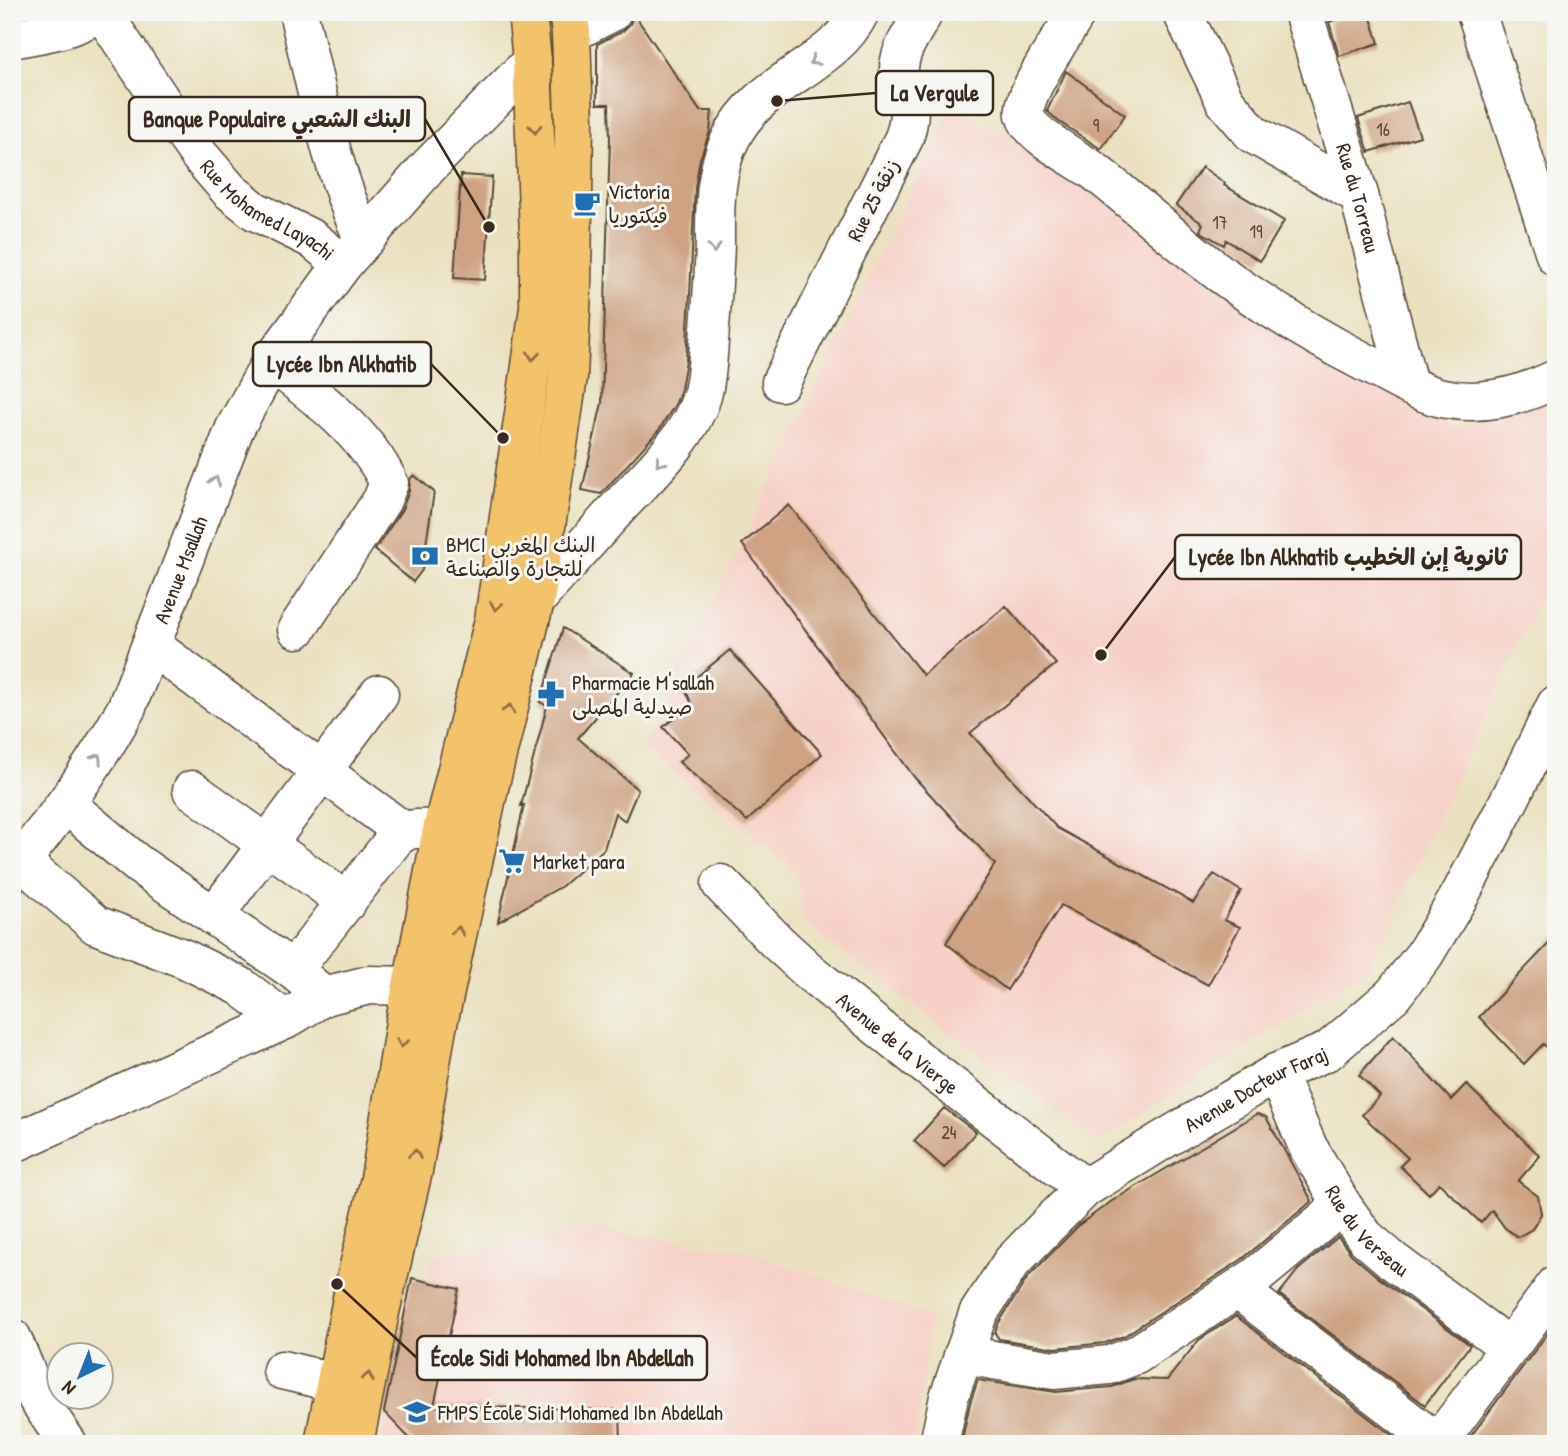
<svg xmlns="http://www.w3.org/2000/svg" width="1568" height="1456" font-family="'Patrick Hand','Playpen Sans Arabic',sans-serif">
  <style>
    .built { fill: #f7d1c8 }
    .building { fill: #cea282 }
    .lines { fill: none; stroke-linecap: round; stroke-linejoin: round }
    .minor-casing { stroke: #554536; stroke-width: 41 }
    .major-casing { stroke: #554536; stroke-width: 41 }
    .minor { stroke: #fff; stroke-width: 38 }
    .major { stroke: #f2c36a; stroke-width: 38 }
    .oneway { stroke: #a79f9a }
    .oneway2 { stroke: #8d6f40 }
    .labels { text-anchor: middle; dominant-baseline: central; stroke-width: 6; stroke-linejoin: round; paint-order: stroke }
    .number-label { font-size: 18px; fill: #604837 }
    .poi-label { font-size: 21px; fill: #3b2a1e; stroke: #f6f6f2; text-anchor: start }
    .street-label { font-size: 21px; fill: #3b2a1e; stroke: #f6f6f2 }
    .leader { fill: none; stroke: #3b2a1e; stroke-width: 2.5 }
    .callout-dot { fill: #3b2a1e; stroke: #f6f6f2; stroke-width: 2.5 }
    .callout { fill: #f6f6f2; stroke: #3b2a1e; stroke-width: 2.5 }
    .callout-label { font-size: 23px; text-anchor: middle; font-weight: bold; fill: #3b2a1e }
  </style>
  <rect width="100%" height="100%" fill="#f6f6f2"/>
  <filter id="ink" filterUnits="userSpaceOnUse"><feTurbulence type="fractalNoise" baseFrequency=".0143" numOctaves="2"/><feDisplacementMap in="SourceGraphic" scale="14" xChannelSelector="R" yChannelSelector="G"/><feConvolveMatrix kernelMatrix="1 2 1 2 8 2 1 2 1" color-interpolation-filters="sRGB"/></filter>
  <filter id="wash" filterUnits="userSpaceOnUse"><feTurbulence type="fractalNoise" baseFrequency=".00686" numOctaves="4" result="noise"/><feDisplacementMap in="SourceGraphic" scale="28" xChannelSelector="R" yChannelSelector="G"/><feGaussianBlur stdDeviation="1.57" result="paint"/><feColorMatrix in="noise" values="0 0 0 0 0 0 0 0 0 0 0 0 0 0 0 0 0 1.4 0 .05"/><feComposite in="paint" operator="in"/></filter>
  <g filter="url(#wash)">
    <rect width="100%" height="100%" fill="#ebe1c0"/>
    <path class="built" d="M952,104L1455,430L1544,392L1556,454V563L1369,968L1097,1143L804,923L795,869L643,748Z
      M593,1229L749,1251L930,1317L916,1444H380L433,1256Z"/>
    <g id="blocks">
      <path class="building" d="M1359,12H1369L1379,43L1339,56L1329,22Z
        M634,14L700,111H712L710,131L700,159L695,188L690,295L686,360L681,389L676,403L659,430L601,494L582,490L602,403L610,139L609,104H597V44L623,31L630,24Z
        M1066,71L1125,115L1101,149L1058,121L1047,111Z
        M1408,102L1420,136L1369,152L1358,118Z
        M1202,167L1225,183L1224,185L1284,221L1260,261L1226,240L1224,245L1203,233L1200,230L1203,224L1176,205Z
        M461,175L492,177L485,280L454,278Z
        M414,475L434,492L422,570L413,582L375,550L402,509L409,491L410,479Z
        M789,505L923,675L1006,606L1056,664L970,733L1057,828L1193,903L1214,874L1241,891L1224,920L1240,927L1208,985L1061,905L1007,990L946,943L995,864L915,778L742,544Z
        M563,628L634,673L578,738L638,790L625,821L615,813L604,849L562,886L498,922L524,805L521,806L547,706L540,702Z
        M730,650L822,754L747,821L679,762L688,754L663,727L692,704L684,687Z
        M1556,936V1054L1543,1044L1524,1064L1479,1017Z
        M1393,1036L1451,1100L1466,1084L1540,1156L1518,1181L1538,1196L1541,1214L1532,1229L1518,1237L1505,1228L1492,1210L1481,1223L1439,1183L1429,1194L1400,1166L1408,1158L1362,1115L1380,1096L1359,1075Z
        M944,1108L976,1132L944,1168L914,1141Z
        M1257,1114L1266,1117L1312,1201L1241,1260L1124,1336L1105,1343L1055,1348L999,1339L995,1333L998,1324L1028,1277L1080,1224L1112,1201Z
        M1338,1237L1351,1254L1379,1278L1470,1345L1425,1405L1279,1294L1298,1270Z
        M412,1278L459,1289L434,1406L620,1410L621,1444H415L384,1412Z
        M1236,1316L1398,1440L1396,1444H961L970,1403L978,1380L1056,1392L1112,1387L1134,1379L1167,1380L1199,1340Z
        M1556,1322V1444H1465Z"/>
    </g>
  </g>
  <g filter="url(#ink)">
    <use href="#blocks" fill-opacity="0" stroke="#554536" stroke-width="2"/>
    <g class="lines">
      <g class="minor-casing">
        <g id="minor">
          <path id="s1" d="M102,12L170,114L199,155L230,191L255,211L312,239L343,264"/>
          <path d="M298,12C317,89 330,168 364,240"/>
          <path d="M1077,12C1066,32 1020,96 1025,115C1030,136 1077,158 1094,171C1130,199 1164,230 1200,258C1252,299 1308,333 1366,363C1389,375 1413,390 1438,397C1480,407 1518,397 1556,379"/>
          <path d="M1182,12L1225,101L1253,134L1359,195"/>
          <path id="s2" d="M1303,12L1359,195L1408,384"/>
          <path d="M1476,12L1556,257"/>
          <path d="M571,33L612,12"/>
          <path d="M12,39C41,33 74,30 98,12"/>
          <path d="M271,362C315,395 365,432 389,483L382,500L297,629"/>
          <path d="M781,382L904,138C908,126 911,112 907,100C904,89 898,80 899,68C900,48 915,29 924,12"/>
          <path d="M535,601C562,570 589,540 616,510C647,476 688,441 702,396C708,374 708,351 710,328C712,300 714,272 715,244C715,208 714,173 730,140C759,78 832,69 860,12"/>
          <path d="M152,646L403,831"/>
          <path d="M192,790L347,902"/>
          <path d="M66,804L138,864L293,970L324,996"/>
          <path d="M21,861L96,925L185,959L240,986L285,1020"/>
          <path id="s3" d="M12,871C55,821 94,767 126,709L235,428L271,362L343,264L428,167L532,61"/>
          <path id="s4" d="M721,884L776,941L812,974L925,1065L1085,1188"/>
          <path d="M214,916L379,694"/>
          <path d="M293,970L394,840C405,829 413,828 429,829"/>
          <path id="s5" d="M1276,1073L1308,1147L1342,1205L1365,1237L1393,1261L1509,1347"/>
          <path d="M12,1144L285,1020L324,996L369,985L412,986"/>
          <path d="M1237,1289L1438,1443"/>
          <path d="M12,1338L37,1398L68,1444"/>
          <path d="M963,1355L1054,1370L1110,1365L1136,1355L1254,1278L1342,1205"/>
          <path d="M282,1370L337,1383"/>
          <path id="s6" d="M939,1444L949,1397L978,1314L1011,1263L1042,1231L1085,1188L1163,1140L1276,1073L1328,1051L1393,995L1424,955L1460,895L1511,797L1556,705"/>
          <path d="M1437,1444L1556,1285"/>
        </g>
      </g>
      <g class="major-casing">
        <path id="major" d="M324,1444L355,1283L380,1179L405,1022L442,830L494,620L531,366L539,307V234L532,61L527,12
          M354,1444L380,1312L413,1171L436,1033L489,788L535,601L568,377L572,288L574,121L571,33L568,12"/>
      </g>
      <use href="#minor" class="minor"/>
      <use href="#major" class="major"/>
    </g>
    <defs><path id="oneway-chevron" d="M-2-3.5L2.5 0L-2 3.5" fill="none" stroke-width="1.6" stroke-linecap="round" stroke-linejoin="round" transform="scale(1.75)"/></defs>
    <g class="oneway">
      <use href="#oneway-chevron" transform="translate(814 61) rotate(148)"/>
      <use href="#oneway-chevron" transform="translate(714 248) rotate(91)"/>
      <use href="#oneway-chevron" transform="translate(660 462) rotate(131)"/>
      <use href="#oneway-chevron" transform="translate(215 481) rotate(-70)"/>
      <use href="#oneway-chevron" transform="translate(97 758) rotate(-57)"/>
    </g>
    <g class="oneway2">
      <use href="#oneway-chevron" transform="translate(535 129) rotate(88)"/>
      <use href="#oneway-chevron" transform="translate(533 356) rotate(97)"/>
      <use href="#oneway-chevron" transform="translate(496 606) rotate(98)"/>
      <use href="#oneway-chevron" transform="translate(509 709) rotate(-76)"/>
      <use href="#oneway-chevron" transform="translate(458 931) rotate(-78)"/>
      <use href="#oneway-chevron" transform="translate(402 1043) rotate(99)"/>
      <use href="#oneway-chevron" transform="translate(415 1154) rotate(-81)"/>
      <use href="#oneway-chevron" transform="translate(368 1377) rotate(-78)"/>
    </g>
  </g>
  <defs>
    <g id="cafe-bare" transform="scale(2.1)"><path d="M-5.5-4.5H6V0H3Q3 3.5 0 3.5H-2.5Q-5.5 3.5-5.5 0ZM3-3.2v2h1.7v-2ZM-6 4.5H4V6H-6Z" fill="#1f6fb2" stroke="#f6f6f2" stroke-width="2.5" paint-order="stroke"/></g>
    <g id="bank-bare" transform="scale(2.1)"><path d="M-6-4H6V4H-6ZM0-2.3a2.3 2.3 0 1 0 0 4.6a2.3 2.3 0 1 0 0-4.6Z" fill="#1f6fb2" stroke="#f6f6f2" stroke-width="2.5" paint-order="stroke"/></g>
    <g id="pharmacy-bare" transform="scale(2.1)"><path d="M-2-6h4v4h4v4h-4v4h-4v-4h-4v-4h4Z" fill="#1f6fb2" stroke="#f6f6f2" stroke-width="2.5" paint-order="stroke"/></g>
    <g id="supermarket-bare" transform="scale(2.1)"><path d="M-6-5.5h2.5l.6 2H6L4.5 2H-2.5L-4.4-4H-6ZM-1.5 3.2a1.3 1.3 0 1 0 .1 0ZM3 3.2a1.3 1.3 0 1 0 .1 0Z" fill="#1f6fb2" stroke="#f6f6f2" stroke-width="2.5" paint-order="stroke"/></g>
    <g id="school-bare" transform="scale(2.1)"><path d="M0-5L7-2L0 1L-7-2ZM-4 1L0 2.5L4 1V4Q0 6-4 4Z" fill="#1f6fb2" stroke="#f6f6f2" stroke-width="2.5" paint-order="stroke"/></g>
  </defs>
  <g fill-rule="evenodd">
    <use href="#cafe-bare" x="587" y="203"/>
    <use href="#bank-bare" x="425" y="556"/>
    <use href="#pharmacy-bare" x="551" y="694"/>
    <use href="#supermarket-bare" x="512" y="861"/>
    <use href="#school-bare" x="417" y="1412"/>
  </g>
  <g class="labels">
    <g class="number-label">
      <text x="1096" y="125">9</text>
      <text x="1383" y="129">16</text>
      <text x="1220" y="222">17</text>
      <text x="1256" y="231">19</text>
      <text x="949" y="1132">24</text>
    </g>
    <g class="poi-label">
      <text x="608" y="191">Victoria<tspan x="608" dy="24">فيكتوريا</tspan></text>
      <text x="446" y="544">BMCI البنك المغربي<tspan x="446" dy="24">للتجارة والصناعة</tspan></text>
      <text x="572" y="682">Pharmacie M'sallah<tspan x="572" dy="24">صيدلية المصلى</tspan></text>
      <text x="533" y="861">Market para</text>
      <text x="438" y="1412">FMPS École Sidi Mohamed Ibn Abdellah</text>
    </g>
    <g class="street-label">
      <text stroke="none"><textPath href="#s2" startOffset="194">Rue du Torreau</textPath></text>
      <text transform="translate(873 200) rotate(-63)">Rue 25 زنقة</text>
      <text stroke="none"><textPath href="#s1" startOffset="262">Rue Mohamed Layachi</textPath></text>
      <text stroke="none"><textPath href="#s3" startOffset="348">Avenue Msallah</textPath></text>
      <text stroke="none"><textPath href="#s4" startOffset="238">Avenue de la Vierge</textPath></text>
      <text stroke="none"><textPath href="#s6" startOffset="500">Avenue Docteur Faraj</textPath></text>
      <text stroke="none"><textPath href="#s5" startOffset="184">Rue du Verseau</textPath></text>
    </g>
  </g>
  <path class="leader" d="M777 101L876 93M489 227L425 119M503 438L431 364M1101 655L1175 557M337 1284L417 1358"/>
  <g class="callout-dot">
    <circle cx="777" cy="101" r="7"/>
    <circle cx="489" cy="227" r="7"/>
    <circle cx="503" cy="438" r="7"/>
    <circle cx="1101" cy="655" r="7"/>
    <circle cx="337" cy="1284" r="7"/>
  </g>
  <g class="callout">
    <rect x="876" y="71" width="117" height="44" rx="7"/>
    <rect x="129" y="97" width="296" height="44" rx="7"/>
    <rect x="253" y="342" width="178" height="44" rx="7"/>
    <rect x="1175" y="535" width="346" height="44" rx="7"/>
    <rect x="417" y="1336" width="290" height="44" rx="7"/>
  </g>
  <g class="callout-label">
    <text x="935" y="101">La Vergule</text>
    <text x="277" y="127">Banque Populaire البنك الشعبي</text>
    <text x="342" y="372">Lycée Ibn Alkhatib</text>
    <text x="1348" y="565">Lycée Ibn Alkhatib ثانوية إبن الخطيب</text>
    <text x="562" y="1366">École Sidi Mohamed Ibn Abdellah</text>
  </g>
  <rect width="1568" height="1456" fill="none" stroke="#f6f6f2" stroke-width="42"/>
  <g transform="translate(80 1376) rotate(223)"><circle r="33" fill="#f6f6f2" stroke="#aba49d" stroke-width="2"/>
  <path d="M0-5L12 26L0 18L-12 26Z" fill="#1f6fb2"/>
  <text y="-10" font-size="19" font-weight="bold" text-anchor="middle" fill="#3b2a1e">N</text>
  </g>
</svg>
